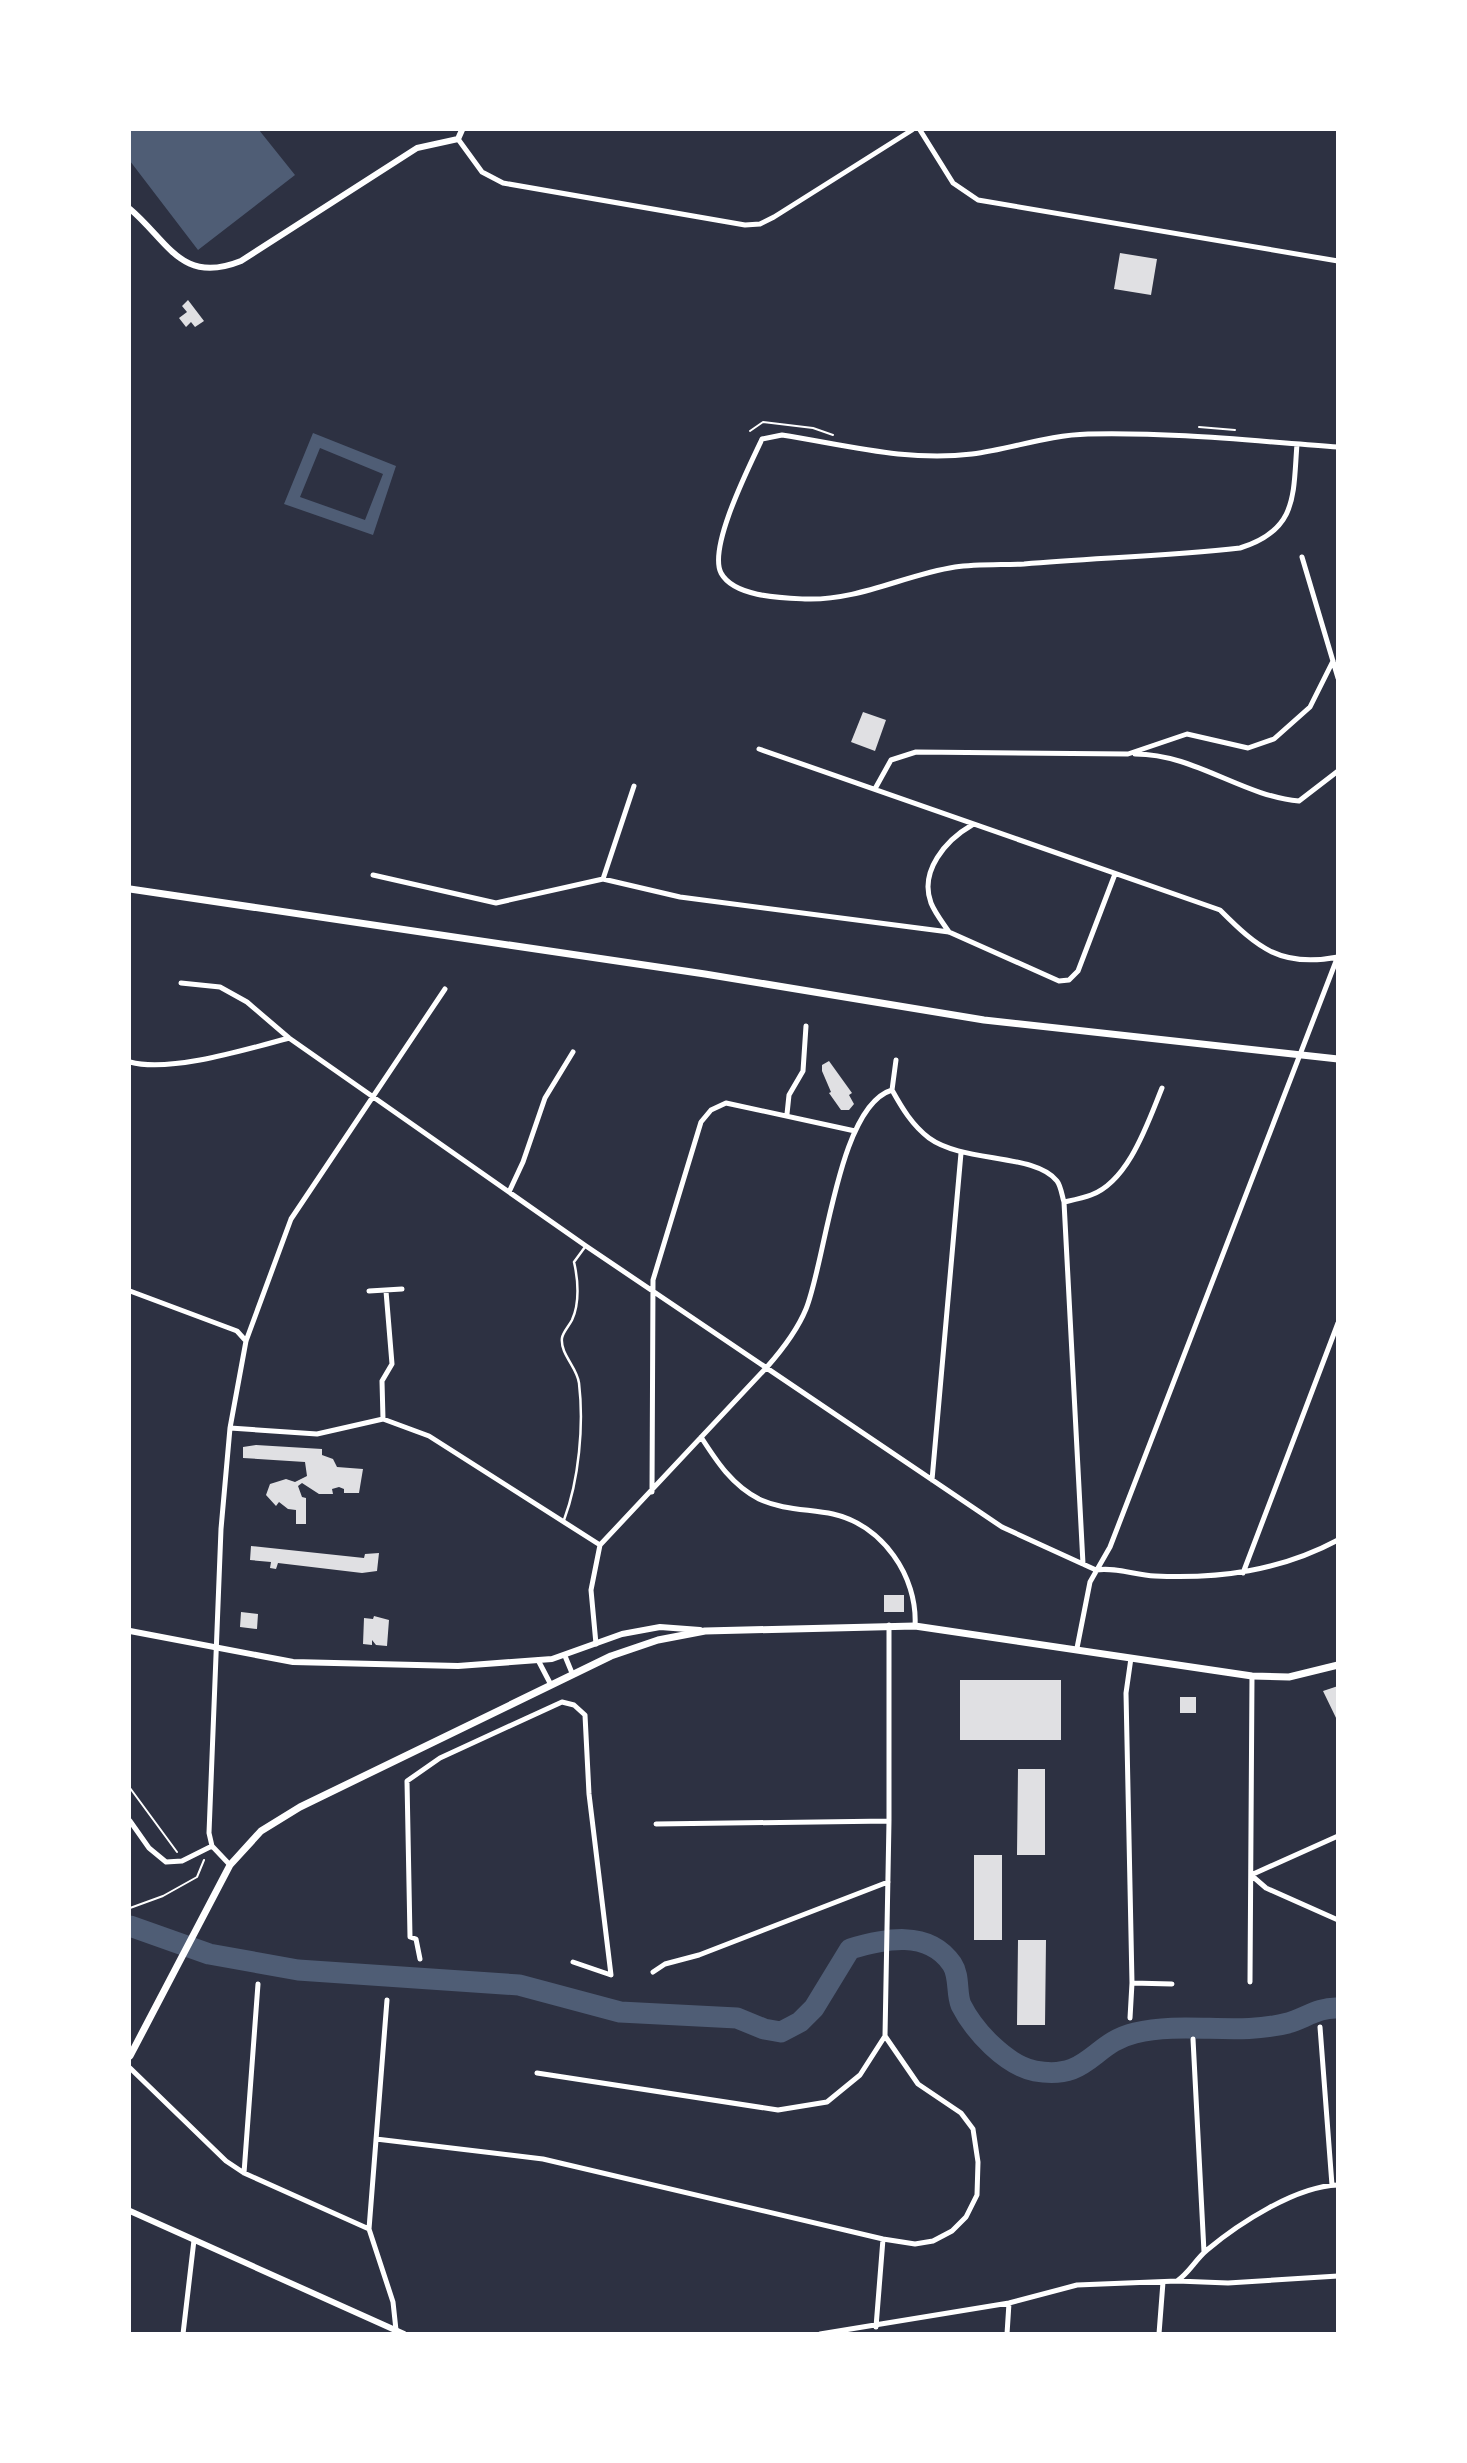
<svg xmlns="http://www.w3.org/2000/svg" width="1467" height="2463" font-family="'IBM Plex Sans',sans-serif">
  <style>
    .water { fill: #4f5d75; fill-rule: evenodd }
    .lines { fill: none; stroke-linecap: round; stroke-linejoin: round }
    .river { stroke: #4f5d75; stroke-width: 21 }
    .building { fill: #e0e0e3 }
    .path { stroke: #fff; stroke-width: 2 }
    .service { stroke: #fff; stroke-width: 2.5 }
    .minor { stroke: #fff; stroke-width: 5 }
    .tertiary { stroke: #fff; stroke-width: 6 }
    .secondary { stroke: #fff; stroke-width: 7 }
  </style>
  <rect width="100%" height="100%" fill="#2d3142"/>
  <path class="water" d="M130,130H259L295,175L198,250L130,161Z
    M313,433L396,466L373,535L284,504ZM320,448L383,474L365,520L300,497Z"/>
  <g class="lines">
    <path class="river" d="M130,1926L209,1954L298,1970L519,1985L620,2012L737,2018L764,2029L781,2032L800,2022L814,2008L850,1949C884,1939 928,1929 952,1964C960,1976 956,1993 961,2005C974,2031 1006,2065 1035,2071C1089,2081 1092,2043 1135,2033C1184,2021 1238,2036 1288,2023C1305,2018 1319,2007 1338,2008"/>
  </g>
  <path class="building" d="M1120,253L1157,259L1151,295L1114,289Z
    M188,300L204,321L195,327L191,322L186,327L179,318L187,312L182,306Z
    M863,712L886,720L875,751L851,742Z
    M829,1061L852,1093L849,1095L854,1104L849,1110H841L829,1093L831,1092L822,1071V1065Z
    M256,1445L322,1449V1455L333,1459L337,1467L363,1469L359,1493H344V1489L339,1487L332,1489L333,1494H319L302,1483L298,1486L302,1497L306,1498V1524H296V1510L288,1509L279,1502L276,1506L266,1495L270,1484L286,1479L295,1482L307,1476L305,1462L243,1458V1447Z
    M251,1546L364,1558L365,1554L379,1553L377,1571L362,1573L278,1563L276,1569L270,1568L271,1562L250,1560Z
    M884,1595H904V1612H884Z
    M241,1612L258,1614L257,1629L240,1627Z
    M374,1616L389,1620L387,1646L376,1645L372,1640V1645L363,1644L364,1618L373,1619Z
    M960,1680H1061V1740H960Z
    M1338,1686V1722L1323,1691Z
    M1180,1697H1196V1713H1180Z
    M1018,1769H1045V1855H1017Z
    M974,1855H1002V1940H974Z
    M1018,1940H1046L1045,2025H1017Z"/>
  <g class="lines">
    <path class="path" d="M1199,427L1235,430
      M750,431L763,422L813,428L833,435
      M130,1788L177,1852
      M130,1908L163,1896L197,1877L204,1860"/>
    <path class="service" d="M564,1520C579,1480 584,1425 579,1383C577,1367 560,1354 562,1338C563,1332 569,1326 572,1320C580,1303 578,1279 574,1262L585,1247"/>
    <path class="minor" d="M920,130L953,183L978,200L1338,261
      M458,139L482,172L503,183L745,225L760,224L774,217L912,130
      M1297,444C1293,495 1298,530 1240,548C1168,556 1096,558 1024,564C1001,565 977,564 955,567C904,575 858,601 805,599C782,598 734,597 721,573C708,547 750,465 762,439L782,435C846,445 907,462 972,454C1011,449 1048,435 1088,434C1172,432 1254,441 1338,447
      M1302,557L1338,678
      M759,749L1220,910C1258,948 1281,968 1338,957
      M1135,754C1195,754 1242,796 1299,801L1338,771
      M876,787L891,760L916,752L1128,754L1187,734L1248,748L1274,739L1310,707L1333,661
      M373,875L496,903L603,879L680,897L949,932L1059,981L1069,980L1078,971L1115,874
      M603,879L634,786
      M949,932C943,923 935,913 931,903C919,871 946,840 972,825
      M181,983L220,987L247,1002L289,1038L586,1246L1002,1527L1096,1570C1116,1567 1135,1575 1155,1576C1219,1579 1280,1571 1338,1540
      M130,1062C170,1073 248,1049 289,1038
      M892,1090C902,1108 912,1125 929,1138C963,1163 1035,1153 1057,1181C1061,1186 1062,1196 1064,1202L1083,1564
      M787,1114L789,1095L803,1071L806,1026
      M509,1192L523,1162L545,1098L573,1052
      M1064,1202C1073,1200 1083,1198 1091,1195C1129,1181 1148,1122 1162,1088
      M130,1291L237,1331L246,1341
      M369,1291L402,1289
      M383,1419L382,1381L392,1364L386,1291
      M230,1428L317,1434L383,1419L429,1436L600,1545
      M701,1437C717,1462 732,1485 759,1499C782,1510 808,1509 833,1514C882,1525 918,1576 915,1626
      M932,1480L961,1153
      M652,1492L653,1280L701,1122L711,1110L726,1103L855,1131
      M1243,1573L1338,1323
      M596,1644L591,1590L600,1545L767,1367C782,1350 797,1331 806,1309C826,1260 838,1106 892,1090L896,1060
      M1077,1648L1090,1582L1110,1547L1338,956
      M565,1656L572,1673
      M1131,1658L1126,1693L1132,1983L1172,1984
      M538,1660L550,1683
      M130,1821L149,1848L166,1862L182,1861L212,1846
      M656,1824L889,1821
      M230,1865L212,1846L209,1833L221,1529L230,1428L246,1341L291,1219L445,989
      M1251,1875L1266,1888L1338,1920
      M1251,1875L1338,1836
      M420,1959L416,1939L410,1937L407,1781L440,1758L562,1702L574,1705L585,1715L589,1794L611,1975L573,1962
      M653,1972L665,1964L699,1955L888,1882
      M1250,1982L1252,1676
      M387,2000L369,2229L393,2302L396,2330
      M1130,2018L1132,1983
      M1320,2027L1332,2185
      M1193,2039L1204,2252
      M130,2068L226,2161L244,2173L369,2229
      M537,2073L778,2110L827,2102L860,2075L885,2036
      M376,2139L543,2159L883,2239L915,2244L933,2241L952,2231L966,2217L977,2195L978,2162L973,2129L961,2113L918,2084L885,2036L889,1821V1625
      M244,2173L258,1984
      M1177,2281C1190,2272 1195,2260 1207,2250C1238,2224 1296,2186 1338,2185
      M876,2327L883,2239
      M183,2334L194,2240
      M820,2334L1009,2303L1077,2285L1177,2281L1228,2283L1338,2276
      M1007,2334L1009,2303
      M1159,2334L1163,2282"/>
    <path class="tertiary" d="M130,209C168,241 181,285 241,261L417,148L458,139L462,130
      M130,1631L293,1662L458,1666L552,1659L622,1634L660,1627L700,1630
      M130,2211L404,2334"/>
    <path class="secondary" d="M130,889L705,974L984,1020L1338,1059
      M130,2056L230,1865L261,1831L300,1807L611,1656L658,1640L705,1631L915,1626L1252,1676L1289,1677L1338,1665"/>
  </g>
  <rect width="1467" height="2463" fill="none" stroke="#ffffff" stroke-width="262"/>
</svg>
